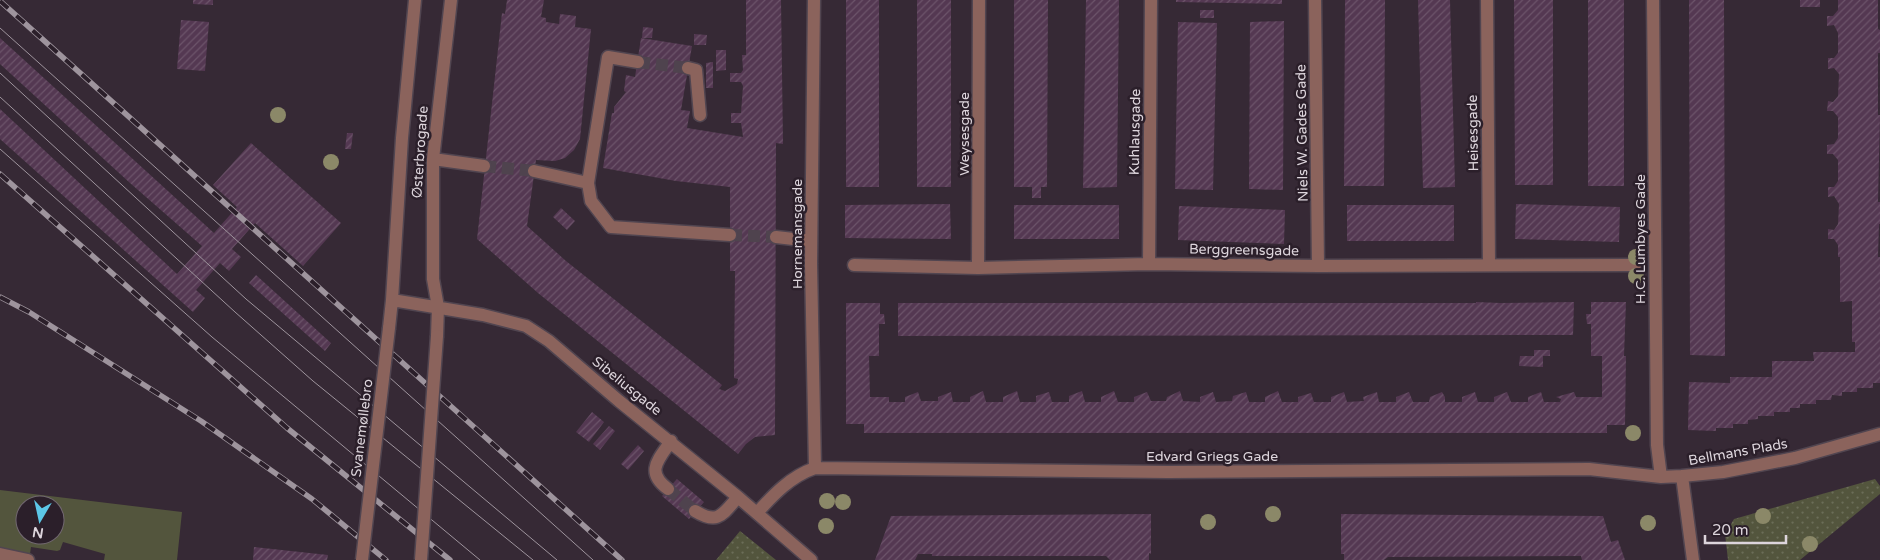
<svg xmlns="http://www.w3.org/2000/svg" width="1880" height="560" font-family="'Varela Round',sans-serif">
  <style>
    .grass { fill: #53553d; fill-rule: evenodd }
    .park { fill: url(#park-dots) }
    .building { fill: url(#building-hatch) }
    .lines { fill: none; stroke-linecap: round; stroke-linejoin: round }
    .minor-tunnel { stroke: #4f434e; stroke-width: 12; stroke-dasharray: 12 6; stroke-linecap: butt }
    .minor-casing { stroke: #514550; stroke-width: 15 }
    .minor { stroke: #8b635c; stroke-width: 12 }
    .tram { stroke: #9e949d; stroke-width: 1 }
    .rail-casing { stroke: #9e949d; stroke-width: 5.5 }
    .rail { stroke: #2b1f2a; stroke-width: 4; stroke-dasharray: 11; stroke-linecap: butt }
    .minor-bridge-casing { stroke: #514550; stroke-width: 15; stroke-linecap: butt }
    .minor-bridge { stroke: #8b635c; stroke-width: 12 }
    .tree { fill: #8b8868 }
    .labels { text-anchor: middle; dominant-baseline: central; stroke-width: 5; stroke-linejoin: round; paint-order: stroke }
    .street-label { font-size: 14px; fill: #ddd5dc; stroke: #2b1f2a }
  </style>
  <defs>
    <pattern id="park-dots" width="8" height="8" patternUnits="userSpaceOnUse" patternTransform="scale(1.25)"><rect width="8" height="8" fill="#53553d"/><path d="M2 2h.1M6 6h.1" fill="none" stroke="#6b6d58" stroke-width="1.8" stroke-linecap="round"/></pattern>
    <pattern id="building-hatch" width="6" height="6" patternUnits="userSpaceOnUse" patternTransform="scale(1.25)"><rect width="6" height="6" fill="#543852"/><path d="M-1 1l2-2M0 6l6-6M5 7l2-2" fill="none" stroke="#6c546a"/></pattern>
  </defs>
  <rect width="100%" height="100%" fill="#362935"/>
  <path class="grass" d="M0,490L182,512L177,560H104L105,554L63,542L60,550L57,551L31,547L30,554L0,548ZM25,505H55V535H25Z"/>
  <path class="park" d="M1875,479L1880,486V494L1800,560H1728L1725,534L1734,519Z
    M740,531L776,560H716Z"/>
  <path class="building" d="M193,0H213V5L193,4Z
    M507,0H544L541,17L546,18V22L559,24L560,14L576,16L575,27L591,29L580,139L574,150L565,158L555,161L536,160L527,226L566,261L722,385L719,389L725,391L737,384L738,379L734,378L735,271H730V187L676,181L603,168L612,113H614V107L626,92L624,91L626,75L635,77L641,38L692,46L681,110L690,111L687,128L743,137L741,123H731V113H741L743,86L741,82H730V73H741L743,70L742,55H746V0H781L783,144L776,143L775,435L755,437L746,444L738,454L538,293L477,239L502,13L505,14Z
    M846,0H879V187H846Z
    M917,0H951V187H917Z
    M1014,0H1048L1047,187H1041V198H1032V187H1014Z
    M1086,0H1119L1117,187L1083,188Z
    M1176,0H1282V4L1176,2Z
    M1345,0H1385L1384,186H1344Z
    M1418,0H1450L1455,187L1423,188Z
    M1514,0H1553V185H1515Z
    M1588,0H1624V186H1588Z
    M1689,0H1724L1725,356L1690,355Z
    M1800,0H1820V7H1800Z
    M1838,0H1878V29L1880,30V53H1878V115H1880L1878,202H1880V224H1879L1878,257H1880V383H1873V388H1857V392H1842V396L1832,395L1831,400H1816V404H1800V408H1790V412H1774V416H1758V419L1748,420V424H1733V428H1716V431L1688,430L1689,382L1730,383V377H1772V361H1814L1813,352H1855V342H1852V301L1840,302V257H1838V245L1834,239H1828V229L1834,230L1838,224L1839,204L1834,196L1828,197V187H1834L1838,181V160L1833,154H1827V145L1834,144L1838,138V117L1833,111H1827L1828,101L1833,102L1838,96L1839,74L1834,68L1828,69V58H1834L1838,53V33L1834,25L1827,26V16H1833L1838,10Z
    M1200,10H1214V18H1200Z
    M181,20L209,22L205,71L177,69Z
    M1284,21L1283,190L1249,189L1250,22Z
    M1178,22L1217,23L1213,190L1175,189Z
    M643,27L653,28L652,38H642Z
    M694,34L707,35L706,45H694Z
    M0,38L214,233L237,207L213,185L251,143L341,223L303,266L255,223L232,249L241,257L229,271L220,263L196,290L205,298L193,312L0,139V109L177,274L202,246L130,183L0,64Z
    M716,50H726V70L716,71Z
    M713,62V88H706V63Z
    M347,133H353L351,149H345Z
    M950,204L951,239L845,238V205Z
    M1516,204L1620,207L1619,242L1515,239Z
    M1014,205H1119V239H1014Z
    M1347,205H1454V241H1347Z
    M1179,206L1285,210L1284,244L1178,240Z
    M561,208L575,221L567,230L553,217Z
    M256,275L331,343L325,351L249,283Z
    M1476,302L1500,303L1574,302L1573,335L898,336V303H1476Z
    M1591,302H1626L1624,356H1626L1625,425H1607V433H864V424H846V303H880V314H884L885,324H879V356H869L870,397H889V402H905V397L918,392L921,401H938V397L951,392L953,402H970V397L983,391L986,402H1003V397L1017,391L1020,402H1036V396L1049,392L1052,402H1069V396L1082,391L1085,402H1101V397L1114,391L1118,402H1134V397L1147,392L1151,401H1166L1167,397L1180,391L1183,401L1200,402V397L1213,392L1216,402L1232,401L1233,396L1246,392L1249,402H1265V397L1278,391L1282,402H1298V397L1311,393L1314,402H1331V397L1344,392L1347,402L1364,401L1363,397L1377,392L1379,402H1396V397L1409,392L1413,402H1429L1430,397L1442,392L1445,397V402H1462V397L1475,392L1478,402H1494V397L1507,392L1511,402H1528V397L1541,392L1544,402H1560L1561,399L1556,397L1574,392L1576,397H1602V356H1591V324H1587L1586,314H1591Z
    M1534,350H1550V356H1543V367L1519,366L1520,356H1534Z
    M592,412L604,422L589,442L576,432Z
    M609,426L615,431L600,450L593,444Z
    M638,445L644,451L628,470L621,464Z
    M677,479L704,502L689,519L662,496Z
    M1151,514V554L1149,553V560H1110L1106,556H932V554H918L915,560H875L891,516Z
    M1341,514L1603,516L1611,542L1618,540L1625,560H1582L1581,556L1388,557L1384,560H1344V554H1341Z
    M254,547L328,555L327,560H253Z"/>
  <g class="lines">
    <path class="minor-tunnel" d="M638,62L688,68
      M484,166L534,171
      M730,235L776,237
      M668,489L695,511"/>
    <g class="minor-casing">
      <path id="minor" d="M814,0L811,264L815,468
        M1315,0L1318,266
        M1487,0L1489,265
        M1653,0L1657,445L1661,477
        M688,68L696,70L700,115
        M433,159L484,166
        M534,171L588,183L591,201L611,227L730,235
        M588,183L608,57L638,62
        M776,237L811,241
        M1149,264L1151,0
        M854,265L978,268L1149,264L1318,266L1635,265
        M978,268L979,0
        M392,300L483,315L526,326L549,341L619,401L738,497L811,560
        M389,328L392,300L402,138L415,0
        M437,336L438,307L433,279V159L451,0
        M1682,476L1693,560
        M668,489C645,472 658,460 671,441
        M695,511C718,525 722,515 738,497
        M757,513C773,495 791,476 815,468L1168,472L1589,469L1661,477L1682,476L1723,472L1795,458L1880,434
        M0,554L28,560"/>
    </g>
    <use href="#minor" class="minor"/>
    <path class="tram" d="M0,28L593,560
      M0,73L246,299L557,560
      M0,97L235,312L313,381L533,560
      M0,149L212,337L480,560"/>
    <g class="rail-casing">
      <path id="rail" d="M0,1L622,560
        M0,174L287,428L450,560
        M0,297L29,312L201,421L312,499L386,560"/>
    </g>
    <use href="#rail" class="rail"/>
    <g class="minor-bridge-casing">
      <path id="minor-bridge" d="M362,560L389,328
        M421,560L437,336"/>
    </g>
    <use href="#minor-bridge" class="minor-bridge"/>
  </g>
  <g class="tree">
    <circle cx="278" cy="115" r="8"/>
    <circle cx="331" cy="162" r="8"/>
    <circle cx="1636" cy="257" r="8"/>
    <circle cx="1636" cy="276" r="8"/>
    <circle cx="1633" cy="433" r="8"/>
    <circle cx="827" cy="501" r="8"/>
    <circle cx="843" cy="502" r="8"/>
    <circle cx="1273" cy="514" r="8"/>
    <circle cx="1763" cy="516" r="8"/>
    <circle cx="1208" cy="522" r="8"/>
    <circle cx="1648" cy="523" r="8"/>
    <circle cx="826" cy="526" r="8"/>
    <circle cx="1810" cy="544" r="8"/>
  </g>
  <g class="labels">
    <g class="street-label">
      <text transform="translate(1135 132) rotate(-89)">Kuhlausgade</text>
      <text transform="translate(1302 133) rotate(-91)">Niels W. Gades Gade</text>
      <text transform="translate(1473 133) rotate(-91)">Heisesgade</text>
      <text transform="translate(964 134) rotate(-90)">Weysesgade</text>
      <text transform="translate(420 152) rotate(-86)">Østerbrogade</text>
      <text transform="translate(797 234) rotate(-90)">Hornemansgade</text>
      <text transform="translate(1640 239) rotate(-90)">H.C. Lumbyes Gade</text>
      <text transform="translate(1244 250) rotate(1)">Berggreensgade</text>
      <text transform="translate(627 386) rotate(39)">Sibeliusgade</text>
      <text transform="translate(362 428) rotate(-83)">Svanemøllebro</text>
      <text transform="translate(1738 452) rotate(-10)">Bellmans Plads</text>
      <text x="1212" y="456">Edvard Griegs Gade</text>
    </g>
  </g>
  <g transform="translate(40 520) rotate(189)"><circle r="24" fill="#2b1f2a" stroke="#726871"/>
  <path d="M0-4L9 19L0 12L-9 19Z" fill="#5cc7e7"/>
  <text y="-8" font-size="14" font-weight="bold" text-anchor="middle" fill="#ddd5dc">N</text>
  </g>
  <path d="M1705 535v8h81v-8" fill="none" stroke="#ddd5dc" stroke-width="2.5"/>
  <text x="1712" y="535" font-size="15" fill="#ddd5dc" stroke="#2b1f2a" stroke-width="4" paint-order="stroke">20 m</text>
</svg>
